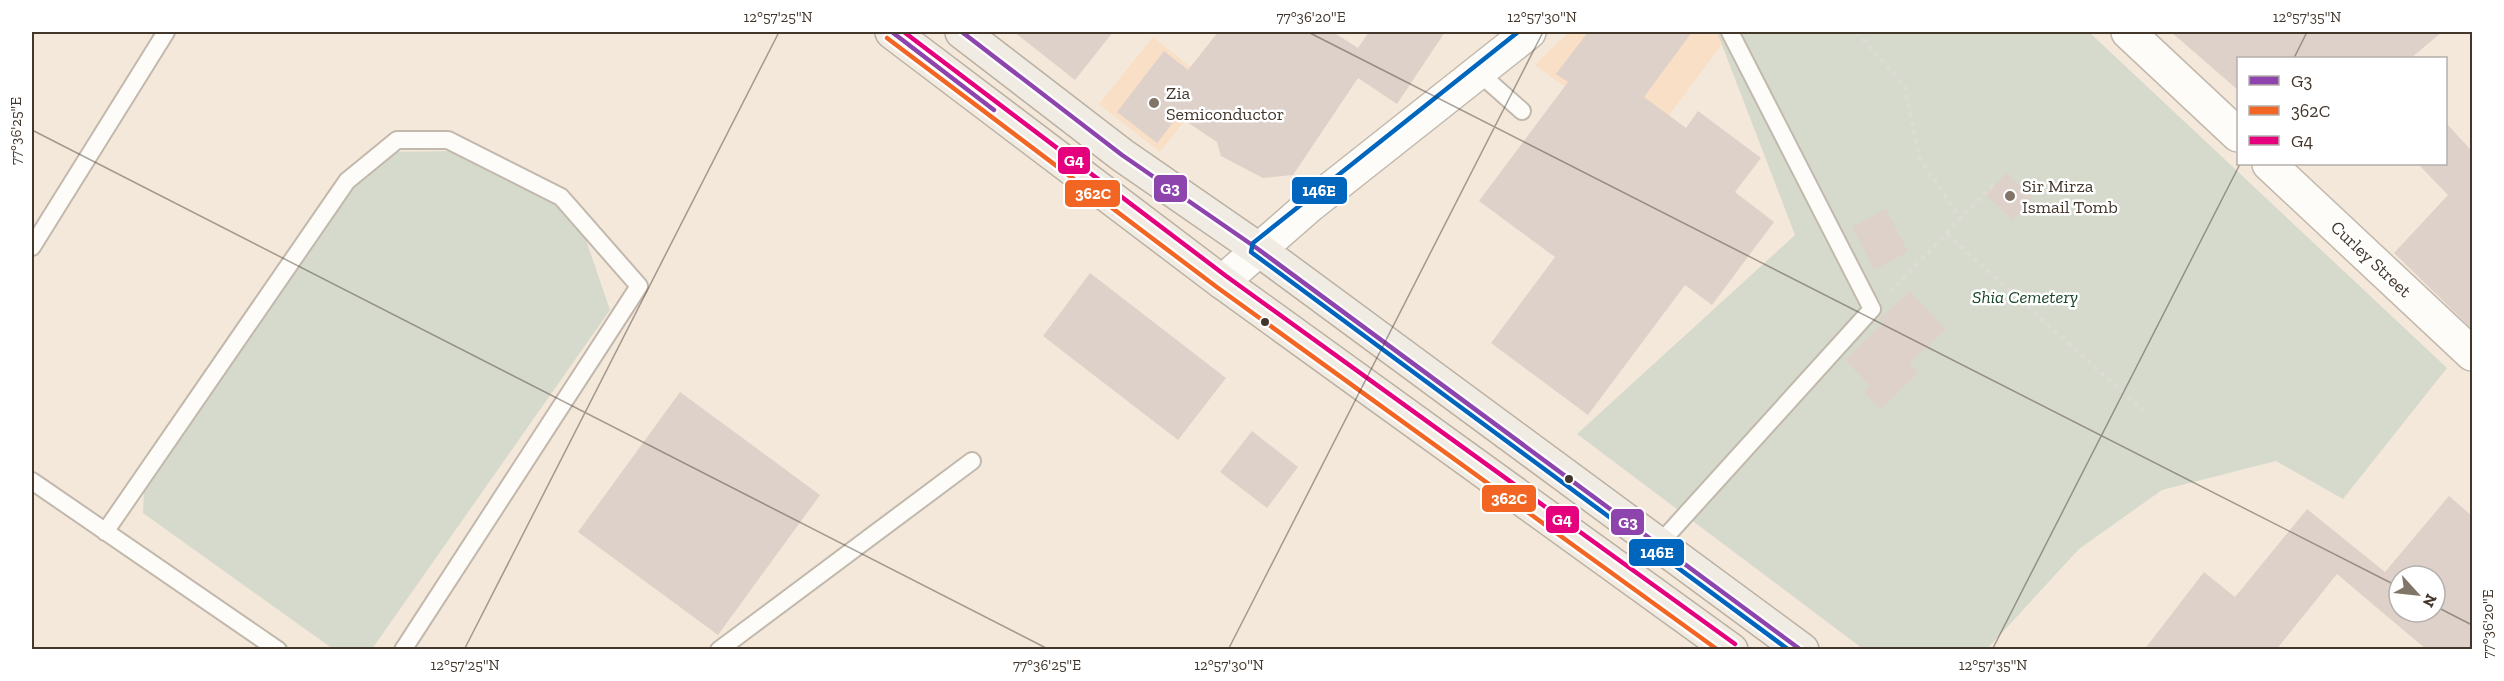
<svg xmlns="http://www.w3.org/2000/svg" width="2504" height="681" font-family="'Zilla Slab',serif">
  <style>
    .built { fill: #f8dfc6 }
    .green { fill: #d6dacc }
    .building { fill: #ded1c9; fill-rule: evenodd }
    .lines { fill: none; stroke-linecap: round; stroke-linejoin: round }
    .lane-casing { stroke: #c2b8ac; stroke-width: 20 }
    .street-casing { stroke: #c2b8ac; stroke-width: 36 }
    .secondary-casing { stroke: #c2b8ac; stroke-width: 36 }
    .primary-casing { stroke: #bbb0a1; stroke-width: 36 }
    .path { stroke: #dedad6; stroke-width: 4; stroke-dasharray: 4.5 4.5; stroke-linecap: butt }
    .lane { stroke: #fdfcf9; stroke-width: 16 }
    .street { stroke: #fdfcf9; stroke-width: 33 }
    .secondary { stroke: #fdfcf9; stroke-width: 33 }
    .primary { stroke: #f0ebe3; stroke-width: 33 }
    .bus-1-casing { stroke: #fff; stroke-width: 9 }
    .bus-2-casing { stroke: #fff; stroke-width: 9 }
    .bus-3-casing { stroke: #fff; stroke-width: 9 }
    .bus-4-casing { stroke: #fff; stroke-width: 9 }
    .bus-1 { stroke: #8e44ad; stroke-width: 4.5 }
    .bus-2 { stroke: #f26522; stroke-width: 4.5 }
    .bus-3 { stroke: #e5007d; stroke-width: 4.5 }
    .bus-4 { stroke: #0065bd; stroke-width: 4.5 }
    .ticks { fill: none; stroke: #43372c; stroke-width: 1.5; stroke-opacity: 0.45 }
    .poi-dot { fill: #817569; stroke: #fff; stroke-width: 2 }
    .bus-dot { fill: #43372c; stroke: #fff; stroke-width: 2 }
    .labels { text-anchor: middle; dominant-baseline: central; stroke-width: 5; stroke-linejoin: round; paint-order: stroke }
    .poi-label { font-size: 18px; fill: #43372c; stroke: #fff; text-anchor: start }
    .street-label { font-size: 18px; fill: #43372c; stroke: #fff }
    .park-label { font-size: 18px; font-style: italic; fill: #184526; stroke: #fff }
    .line-badge { stroke: #fff; stroke-width: 2 }
    .badge-label { font-size: 16px; text-anchor: middle; font-weight: bold; fill: #fff }
    .neatline { fill: none; stroke: #43372c; stroke-width: 2 }
    .ticks-label { font-size: 15px; text-anchor: middle; fill: #43372c }
  </style>
  <rect width="100%" height="100%" fill="#f4e8da"/>
  <path class="built" d="M1569,32H1717L1723,43L1646,146L1535,65Z
    M1153,37L1213,85L1160,152L1099,104Z"/>
  <path class="green" d="M1717,32H2089L2447,368L2343,499L2276,461L2162,490L2079,549L1987,649H1863L1577,434L1795,235Z
    M461,151L503,163L555,204L583,231L610,310L372,649H333L143,513L144,488L377,152Z"/>
  <path class="building" d="M1014,32H1113L1075,80Z
    M1218,32H1333L1358,48L1369,32H1445L1397,104L1358,78L1293,175L1263,178L1221,156L1217,142L1178,116L1157,143L1117,112L1164,51L1188,70Z
    M1588,32H1692L1644,97L1686,128L1698,111L1761,158L1735,192L1774,222L1712,305L1685,285L1588,415L1491,343L1555,257L1479,201L1568,82L1556,74Z
    M2171,32H2442L2411,58H2238V90Z
    M2445,122L2472,151V329L2394,253L2448,195L2418,164H2445Z
    M2006,173L2033,198L2013,220L1986,195Z
    M1886,209L1908,252L1874,270L1852,227Z
    M1090,273L1226,378L1178,440L1043,336Z
    M1910,291L1946,330L1909,363L1918,373L1880,409L1864,392L1870,386L1845,360L1883,323L1879,319Z
    M680,392L820,495L718,635L578,532Z
    M1252,431L1298,467L1267,508L1220,472Z
    M2449,496L2472,516V650H2427L2337,574L2276,650H2144L2204,572L2235,597L2307,509L2385,572ZM2399,576H2435V612H2399Z"/>
  <g class="lines">
    <g class="lane-casing">
      <path id="lane" d="M1478,72L1522,111
        M32,247L166,32
        M32,481L278,650
        M105,532L347,181L397,140H448L561,197L639,286L403,650
        M1660,543L1872,309L1730,32
        M719,650L972,461"/>
    </g>
    <g class="street-casing">
      <path id="street" d="M2128,32L2238,135
        M2269,164L2472,354"/>
    </g>
    <g class="secondary-casing">
      <path id="secondary" d="M1222,282L1309,206L1529,32"/>
    </g>
    <g class="primary-casing">
      <path id="primary" d="M892,32L1222,282L1731,650
        M962,32L1122,155L1258,249L1802,650"/>
    </g>
    <path class="path" d="M1857,32L1905,87L1919,157L1961,219
      M1947,234L2148,415
      M1890,292L1995,183"/>
    <use href="#lane" class="lane"/>
    <use href="#street" class="street"/>
    <use href="#secondary" class="secondary"/>
    <use href="#primary" class="primary"/>
    <g class="bus-1-casing">
      <path id="bus-1" d="M892,32L994,110
        M962,32L1122,155L1258,249L1801,650"/>
    </g>
    <g class="bus-2-casing">
      <path id="bus-2" d="M887,38L1218,288L1718,650"/>
    </g>
    <g class="bus-3-casing">
      <path id="bus-3" d="M904,32L1226,276L1735,644"/>
    </g>
    <g class="bus-4-casing">
      <path id="bus-4" d="M1518,32L1253,243L1251,252L1789,650"/>
    </g>
    <use href="#bus-1" class="bus-1"/>
    <use href="#bus-2" class="bus-2"/>
    <use href="#bus-3" class="bus-3"/>
    <use href="#bus-4" class="bus-4"/>
  </g>
  <path class="ticks" d="M1308,32L2399,587M2294,58L2307,32M32,130L1050,650M2435,606L2472,625M464,650L779,32M1228,650L1543,32M1992,650L2240,164"/>
  <g class="poi-dot">
    <circle cx="1154" cy="103" r="6"/>
    <circle cx="2010" cy="196" r="6"/>
  </g>
  <g class="bus-dot">
    <circle cx="1265" cy="322" r="5"/>
    <circle cx="1569" cy="479" r="5"/>
  </g>
  <g class="labels">
    <g class="poi-label">
      <text x="1166" y="93">Zia<tspan x="1166" dy="21">Semiconductor</tspan></text>
      <text x="2022" y="186">Sir Mirza<tspan x="2022" dy="21">Ismail Tomb</tspan></text>
    </g>
    <g class="street-label">
      <text transform="translate(2371 259) rotate(43)">Curley Street</text>
    </g>
    <g class="park-label">
      <text x="2025" y="297">Shia Cemetery</text>
    </g>
  </g>
  <g class="line-badge">
    <rect x="1057" y="146" width="34" height="29" rx="6" fill="#e5007d"/>
    <rect x="1153" y="174" width="35" height="29" rx="6" fill="#8e44ad"/>
    <rect x="1291" y="176" width="57" height="29" rx="6" fill="#0065bd"/>
    <rect x="1064" y="179" width="57" height="29" rx="6" fill="#f26522"/>
    <rect x="1481" y="484" width="56" height="29" rx="6" fill="#f26522"/>
    <rect x="1545" y="505" width="35" height="29" rx="6" fill="#e5007d"/>
    <rect x="1610" y="508" width="35" height="28" rx="6" fill="#8e44ad"/>
    <rect x="1628" y="538" width="57" height="29" rx="6" fill="#0065bd"/>
  </g>
  <g class="badge-label">
    <text x="1074" y="166">G4</text>
    <text x="1170" y="194">G3</text>
    <text x="1319" y="196">146E</text>
    <text x="1093" y="199">362C</text>
    <text x="1509" y="504">362C</text>
    <text x="1562" y="525">G4</text>
    <text x="1628" y="528">G3</text>
    <text x="1657" y="558">146E</text>
  </g>
  <rect width="2504" height="681" fill="none" stroke="#ffffff" stroke-width="66"/>
  <rect x="2237" y="57" width="210" height="108" fill="#ffffff" stroke="#b4afab" stroke-width="1.5"/>
  <rect x="2249" y="76" width="30" height="9" fill="#8e44ad" stroke="#b4afab" stroke-width="1.5"/>
  <text x="2291" y="87" font-size="18" fill="#43372c">G3</text>
  <rect x="2249" y="106" width="30" height="9" fill="#f26522" stroke="#b4afab" stroke-width="1.5"/>
  <text x="2291" y="117" font-size="18" fill="#43372c">362C</text>
  <rect x="2249" y="136" width="30" height="9" fill="#e5007d" stroke="#b4afab" stroke-width="1.5"/>
  <text x="2291" y="147" font-size="18" fill="#43372c">G4</text>
  <g transform="translate(2417 594) rotate(117)"><circle r="28" fill="#ffffff" stroke="#b4afab" stroke-width="1.5"/>
  <path d="M0-4.5L10 22L0 15L-10 22Z" fill="#817569"/>
  <text y="-9" font-size="16" font-weight="bold" text-anchor="middle" fill="#43372c">N</text>
  </g>
  <rect x="33" y="33" width="2438" height="615" class="neatline"/>
  <g class="ticks-label">
    <text x="778" y="22">12°57'25"N</text>
    <text x="1311" y="22">77°36'20"E</text>
    <text x="1542" y="22">12°57'30"N</text>
    <text x="2307" y="22">12°57'35"N</text>
    <text transform="translate(16 131) rotate(-90)" y="5">77°36'25"E</text>
    <text transform="translate(2488 624) rotate(-90)" y="5">77°36'20"E</text>
    <text x="465" y="670">12°57'25"N</text>
    <text x="1047" y="670">77°36'25"E</text>
    <text x="1229" y="670">12°57'30"N</text>
    <text x="1993" y="670">12°57'35"N</text>
  </g>
</svg>
